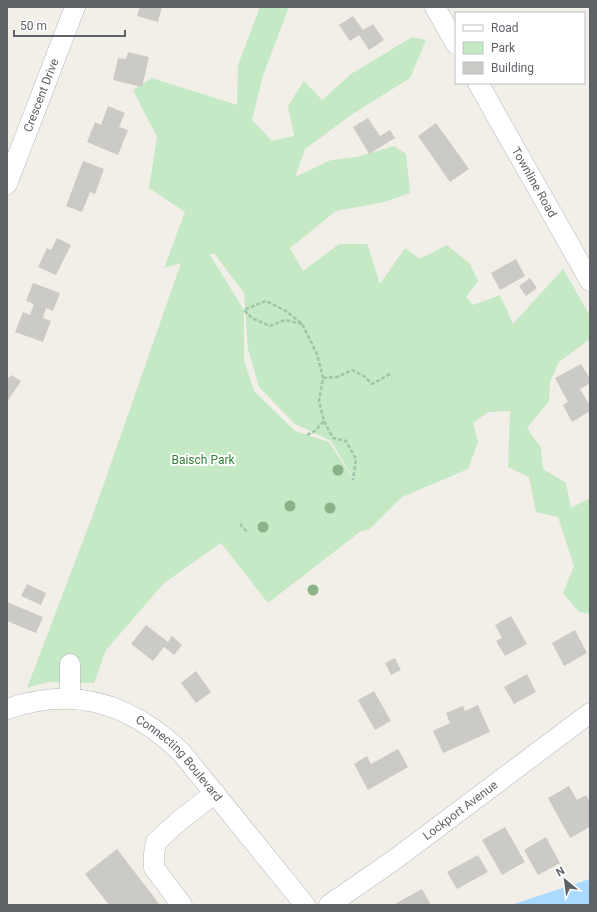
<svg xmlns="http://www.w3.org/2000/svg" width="597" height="912" font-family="Roboto,sans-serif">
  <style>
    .green { fill: #c5e8c5; fill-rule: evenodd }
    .water { fill: #aadaff }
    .building { fill: #cccac5 }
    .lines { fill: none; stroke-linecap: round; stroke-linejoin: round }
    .minor-casing { stroke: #b5b8bc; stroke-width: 21 }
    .path { stroke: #9cc7a9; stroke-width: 2.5; stroke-dasharray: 4 2; stroke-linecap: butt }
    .minor { stroke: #fff; stroke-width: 20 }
    .tree { fill: #89b387 }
    .labels { text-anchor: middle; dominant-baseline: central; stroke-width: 4; stroke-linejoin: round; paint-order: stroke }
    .street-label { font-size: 12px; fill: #5f6368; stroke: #fff }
    .park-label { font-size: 12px; fill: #348238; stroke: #fff }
  </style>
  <rect width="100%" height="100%" fill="#f1efe8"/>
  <path class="green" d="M260,7H289L263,75L252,120L272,141L294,136L288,106L304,81L322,100L351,74L412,37L426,40L410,78L351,115L305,149L295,177L331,160L357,157L394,146L406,154L410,193L384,202L336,211L290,248L303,271L339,244H367L380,284L405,248L420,259L447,245L470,264L478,281L466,297L473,305L500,295L513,324L563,269L590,316V339L559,362L550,382L549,401L527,428L541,448L543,469L566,483L571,508L590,498V614L579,612L563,593L574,566L558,517L536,512L529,477L508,467L510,411L488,412L473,423L478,442L468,469L402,497L370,529L361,531L268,603L221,543L164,583L106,650L94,683L48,682L27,688L94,512L181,263L164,268L185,212L149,188L157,137L133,90L152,78L237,105L238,65ZM214,253L244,293L248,349L259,387L295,424L331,441L358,486L329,442L295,431L254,391L244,360V310L210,255Z"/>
  <path class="water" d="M590,879V905H511Z"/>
  <path class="building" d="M140,7H162L158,22L137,16Z
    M353,16L363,30L373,24L384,40L369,50L359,35L350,41L339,25Z
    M128,52L149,57L142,87L113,80L118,58L126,59Z
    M108,106L125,113L119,127L128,130L118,155L87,142L95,122L101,125Z
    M368,118L380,136L390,130L395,138L369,154L353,127Z
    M436,123L469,169L450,182L418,136Z
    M83,161L104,169L95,194L90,192L82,212L66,206Z
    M57,238L71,245L56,275L38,267L47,248L51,250Z
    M516,259L525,276L500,290L491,273Z
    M530,278L537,288L526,296L519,286Z
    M33,283L60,293L53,311L46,308L43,318L51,321L43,342L15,332L23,312L30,315L34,304L26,301Z
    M581,364L590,379V383L580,389L590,406V411L572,422L563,405L568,402L555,378Z
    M11,375L21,381L7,402V380Z
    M27,584L46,593L41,605L21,596Z
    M7,602L43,617L36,633L7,621Z
    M511,616L527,644L505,656L496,641L502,638L495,625Z
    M146,625L168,642L172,636L182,645L174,655L164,647L153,661L131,644Z
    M575,630L587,653L564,666L552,643Z
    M395,658L401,670L391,675L385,663Z
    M196,671L211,692L196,703L181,683Z
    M527,674L536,692L514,704L504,687Z
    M374,691L391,721L375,730L358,700Z
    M478,705L490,732L443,753L433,731L450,723L446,713L463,706L465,711Z
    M398,749L408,767L368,790L354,764L367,756L371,764Z
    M569,786L577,800L586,795L590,802V827L570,838L548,798Z
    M505,827L525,862L502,875L482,840Z
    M546,837L560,863L538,875L524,850Z
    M117,849L160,905H109L85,874Z
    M478,855L488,872L457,889L447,872Z
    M422,889L431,905H393Z"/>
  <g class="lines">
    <g class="minor-casing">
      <g id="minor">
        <path d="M435,7L456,44"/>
        <path id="s1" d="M478,83L590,281"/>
        <path id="s2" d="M7,184L75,7"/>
        <path d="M70,698V664"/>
        <path id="s3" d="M7,709C75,685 131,704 181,752L305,905"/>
        <path d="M182,905L154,868V854L156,842L179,821L215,793"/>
        <path id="s4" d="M329,905L394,860L590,713"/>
      </g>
    </g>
    <path class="path" d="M302,324L285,320L270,326L252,318L244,310L266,301L286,311L302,324L317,354L323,378L319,401L324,421L333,438L346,441L356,459L353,480
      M323,378L337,377L352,370L364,376L372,384L390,374
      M307,435L315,431L324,421
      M240,524L247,532"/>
    <use href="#minor" class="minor"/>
  </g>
  <g class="tree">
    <circle cx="338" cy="470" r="5.5"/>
    <circle cx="290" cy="506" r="5.5"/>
    <circle cx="330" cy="508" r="5.5"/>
    <circle cx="263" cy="527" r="5.5"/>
    <circle cx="313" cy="590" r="5.5"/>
  </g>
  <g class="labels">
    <g class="street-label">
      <text stroke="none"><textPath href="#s2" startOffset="95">Crescent Drive</textPath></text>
      <text stroke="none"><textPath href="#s1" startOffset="114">Townline Road</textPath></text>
      <text stroke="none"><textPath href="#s3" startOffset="193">Connecting Boulevard</textPath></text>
      <text stroke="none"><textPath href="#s4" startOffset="162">Lockport Avenue</textPath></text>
    </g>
    <g class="park-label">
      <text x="203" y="460">Baisch Park</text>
    </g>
  </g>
  <rect width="597" height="912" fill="none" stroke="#5f6368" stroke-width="16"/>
  <rect x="455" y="12" width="130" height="72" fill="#ffffff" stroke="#bfc1c3"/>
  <rect x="463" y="25" width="20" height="6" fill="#ffffff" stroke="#bfc1c3"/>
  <text x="491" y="32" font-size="12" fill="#5f6368">Road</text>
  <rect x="463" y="42" width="20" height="12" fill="#c5e8c5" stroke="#bfc1c3"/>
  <text x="491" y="52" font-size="12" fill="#5f6368">Park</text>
  <rect x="463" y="62" width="20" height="12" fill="#cccac5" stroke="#bfc1c3"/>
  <text x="491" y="72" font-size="12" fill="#5f6368">Building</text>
  <g transform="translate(565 880) rotate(331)" stroke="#ffffff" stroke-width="3" paint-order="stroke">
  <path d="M0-3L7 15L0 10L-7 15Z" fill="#5f6368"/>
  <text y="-6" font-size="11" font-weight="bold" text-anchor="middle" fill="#5f6368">N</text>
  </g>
  <path d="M14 30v6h111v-6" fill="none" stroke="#5f6368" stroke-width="2"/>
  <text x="20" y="30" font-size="12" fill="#5f6368" stroke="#ffffff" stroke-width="3" paint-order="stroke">50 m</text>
</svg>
